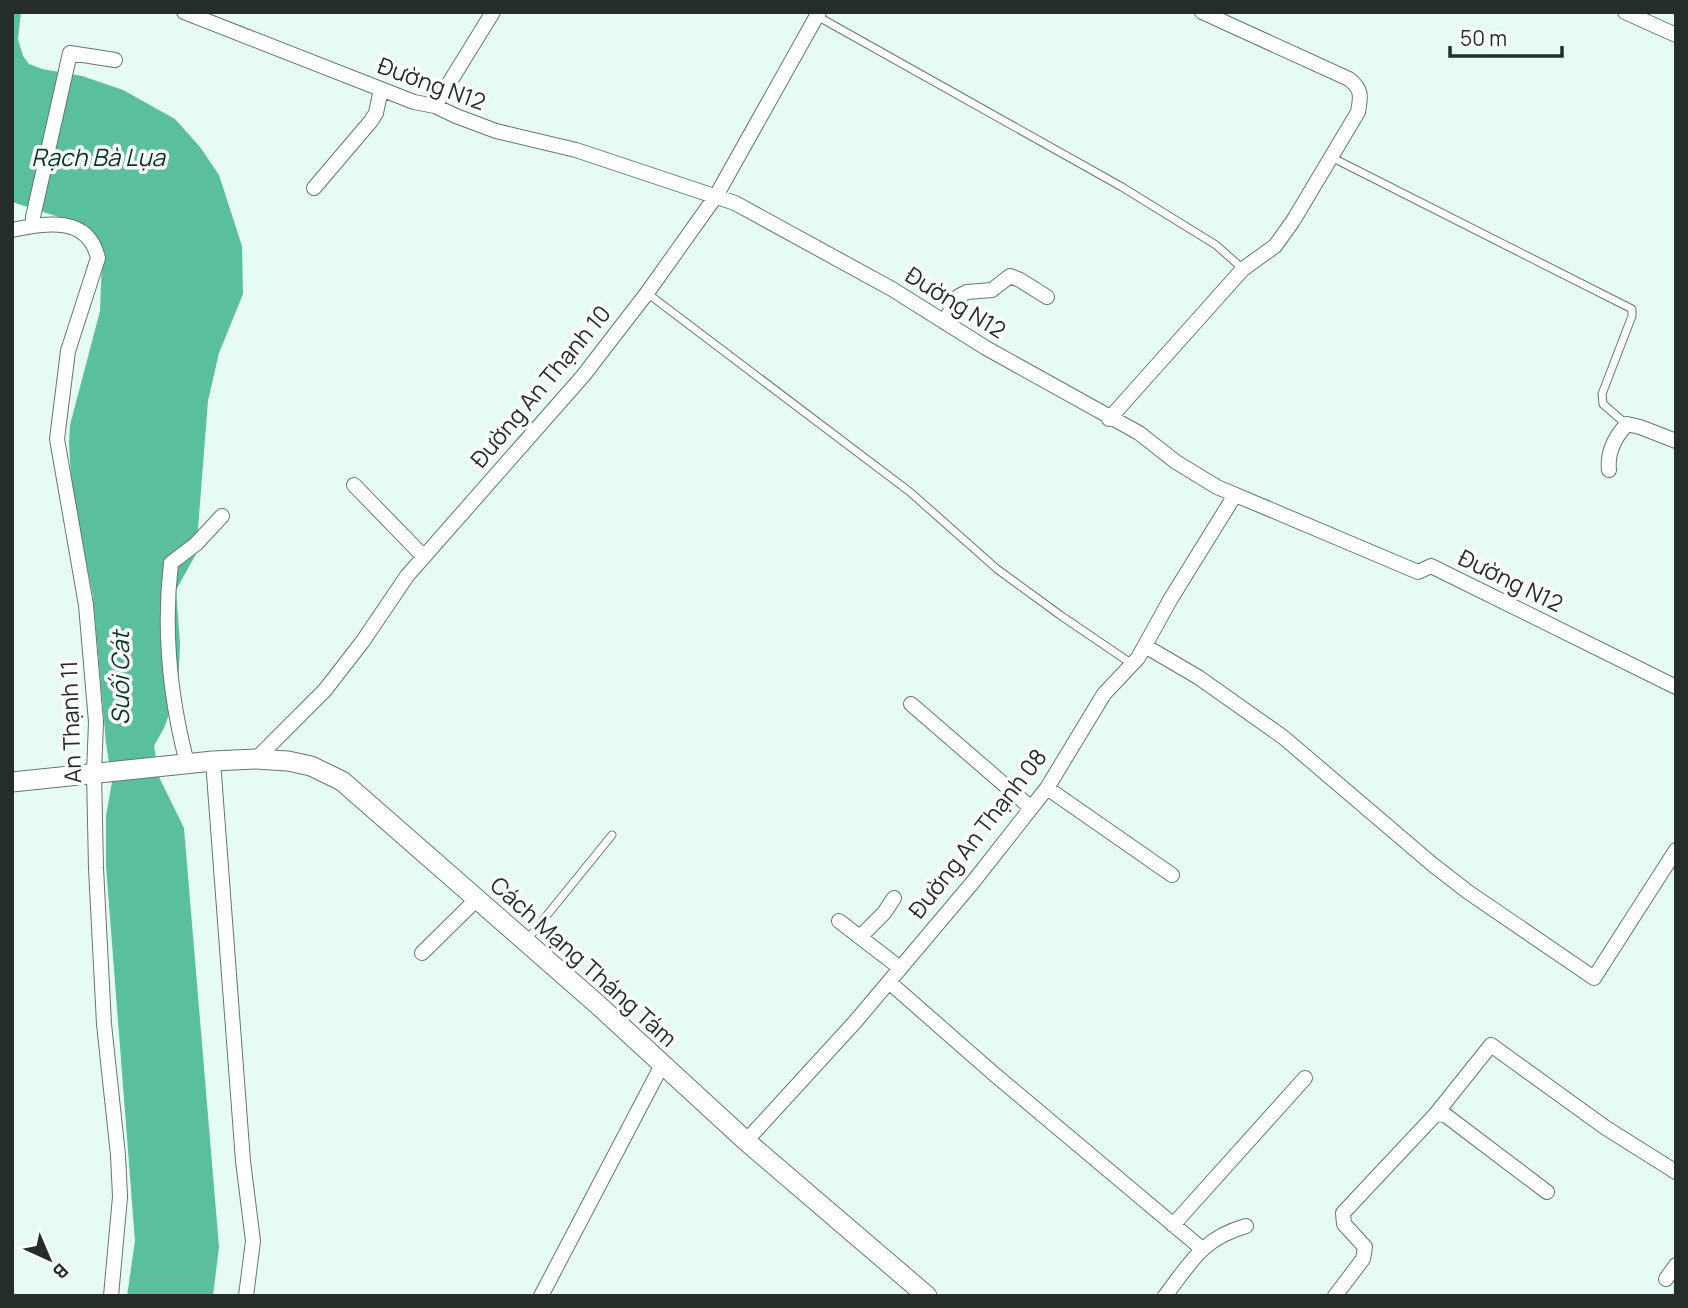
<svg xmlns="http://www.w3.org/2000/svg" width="1688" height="1308" font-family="Manrope,sans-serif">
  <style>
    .water { fill: #5ac09c }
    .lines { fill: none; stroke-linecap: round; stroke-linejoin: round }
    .lane-casing { stroke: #64776f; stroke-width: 9 }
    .street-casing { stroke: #64776f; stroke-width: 16 }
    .secondary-casing { stroke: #64776f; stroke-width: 21 }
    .lane { stroke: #fff; stroke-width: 7 }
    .street { stroke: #fff; stroke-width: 14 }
    .secondary { stroke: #fff; stroke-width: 19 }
    .labels { text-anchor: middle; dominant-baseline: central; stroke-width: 7; stroke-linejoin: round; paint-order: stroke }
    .street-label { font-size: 23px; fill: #252d29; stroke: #fff }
    .water-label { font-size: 24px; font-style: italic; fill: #073728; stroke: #fff }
  </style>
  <rect width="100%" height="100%" fill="#e6fcf2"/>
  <path class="water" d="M12,12H21L18,39L23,56L29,64L42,69L82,76L123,90L175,119L200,147L219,175L242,246L243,294L219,353L208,401L196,554L176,590L180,644L178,690L164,728L154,746L159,777L184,828L219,1247L213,1296H127L135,1241L106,866V816L112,782L106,743L93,596L72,491L69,444L70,425L100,311L102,261L68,220L12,202Z"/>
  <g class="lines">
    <g class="lane-casing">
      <path id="lane" d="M817,16L1122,187L1216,245L1243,269
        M1331,157L1632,309V316L1602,394L1603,404L1626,424
        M647,293L910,492L997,569L1060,615L1132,664
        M526,941L612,835"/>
    </g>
    <g class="street-casing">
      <path id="street" d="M184,12L414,102L435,106L456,116L496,131L576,150L735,203L892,289L986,348L1139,433L1176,462L1217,487L1418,572L1431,566L1676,687
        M1625,12L1676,35
        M435,106L493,12
        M314,188L371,121L376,113L381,89
        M33,225V217L70,53L115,60
        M12,230C46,223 88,215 98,258L68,351L57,439L86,605L96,722L94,773L96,868L104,1024L118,1155L120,1197L111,1296
        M944,322L959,296L967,292L992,290L1010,276L1020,280L1047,297
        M1109,419L1243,269L1275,246L1293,221L1358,112C1361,96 1362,89 1349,79L1202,12
        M1609,470C1607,453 1615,437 1627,424L1640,427L1676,441
        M354,485L424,557
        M1145,646L1198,677L1283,737L1432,864L1468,892L1594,978L1676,850
        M911,704L1030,807
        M256,759L325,690L363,641L407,576L583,376L647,293L716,196L819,12
        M213,761L243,1161L253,1241L246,1296
        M187,763C170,698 163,631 171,563L196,544L222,516
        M1047,788L1172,875
        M839,921L900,968
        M860,937L884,913L894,898
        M422,953L477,899
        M889,982L994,1074L1201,1248
        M1435,1115L1444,1114L1547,1192
        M746,1141L855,1022L973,882L1047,788L1104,694L1138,658L1170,600L1235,495
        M1173,1225L1305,1078
        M1666,1279L1676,1265
        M541,1296L663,1063
        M1165,1296C1191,1262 1203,1238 1246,1226
        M1335,1296L1363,1259L1365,1247L1344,1224L1343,1213L1435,1115L1491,1045L1606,1128L1676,1172"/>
    </g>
    <g class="secondary-casing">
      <path id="secondary" d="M12,782L213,761L256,759L288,761L311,766L342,781L597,1004L746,1141L927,1296"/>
    </g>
    <use href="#lane" class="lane"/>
    <use href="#street" class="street"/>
    <use href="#secondary" class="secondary"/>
  </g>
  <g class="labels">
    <g class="street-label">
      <text transform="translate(432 83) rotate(20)">Đường N12</text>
      <text transform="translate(956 302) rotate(32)">Đường N12</text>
      <text transform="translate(540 386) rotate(-50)">Đường An Thạnh 10</text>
      <text transform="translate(1511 580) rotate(26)">Đường N12</text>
      <text transform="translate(70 722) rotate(-92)">An Thạnh 11</text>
      <text transform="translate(977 833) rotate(-52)">Đường An Thạnh 08</text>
      <text transform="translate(584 961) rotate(42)">Cách Mạng Tháng Tám</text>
    </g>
    <g class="water-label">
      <text x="98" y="156">Rạch Bà Lụa</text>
      <text transform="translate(119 678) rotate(-90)">Suối Cát</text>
    </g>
  </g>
  <rect width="1688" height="1308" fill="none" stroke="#252d29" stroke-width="28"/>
  <g transform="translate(49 1259) rotate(136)" stroke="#ffffff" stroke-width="5" paint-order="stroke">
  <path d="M0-5L12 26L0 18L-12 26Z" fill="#252d29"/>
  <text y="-10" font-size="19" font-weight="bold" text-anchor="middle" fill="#252d29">B</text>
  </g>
  <path d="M1450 46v10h112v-10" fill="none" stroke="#252d29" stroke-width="3.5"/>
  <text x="1460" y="46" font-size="21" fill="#252d29" stroke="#ffffff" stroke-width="5" paint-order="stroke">50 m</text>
</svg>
